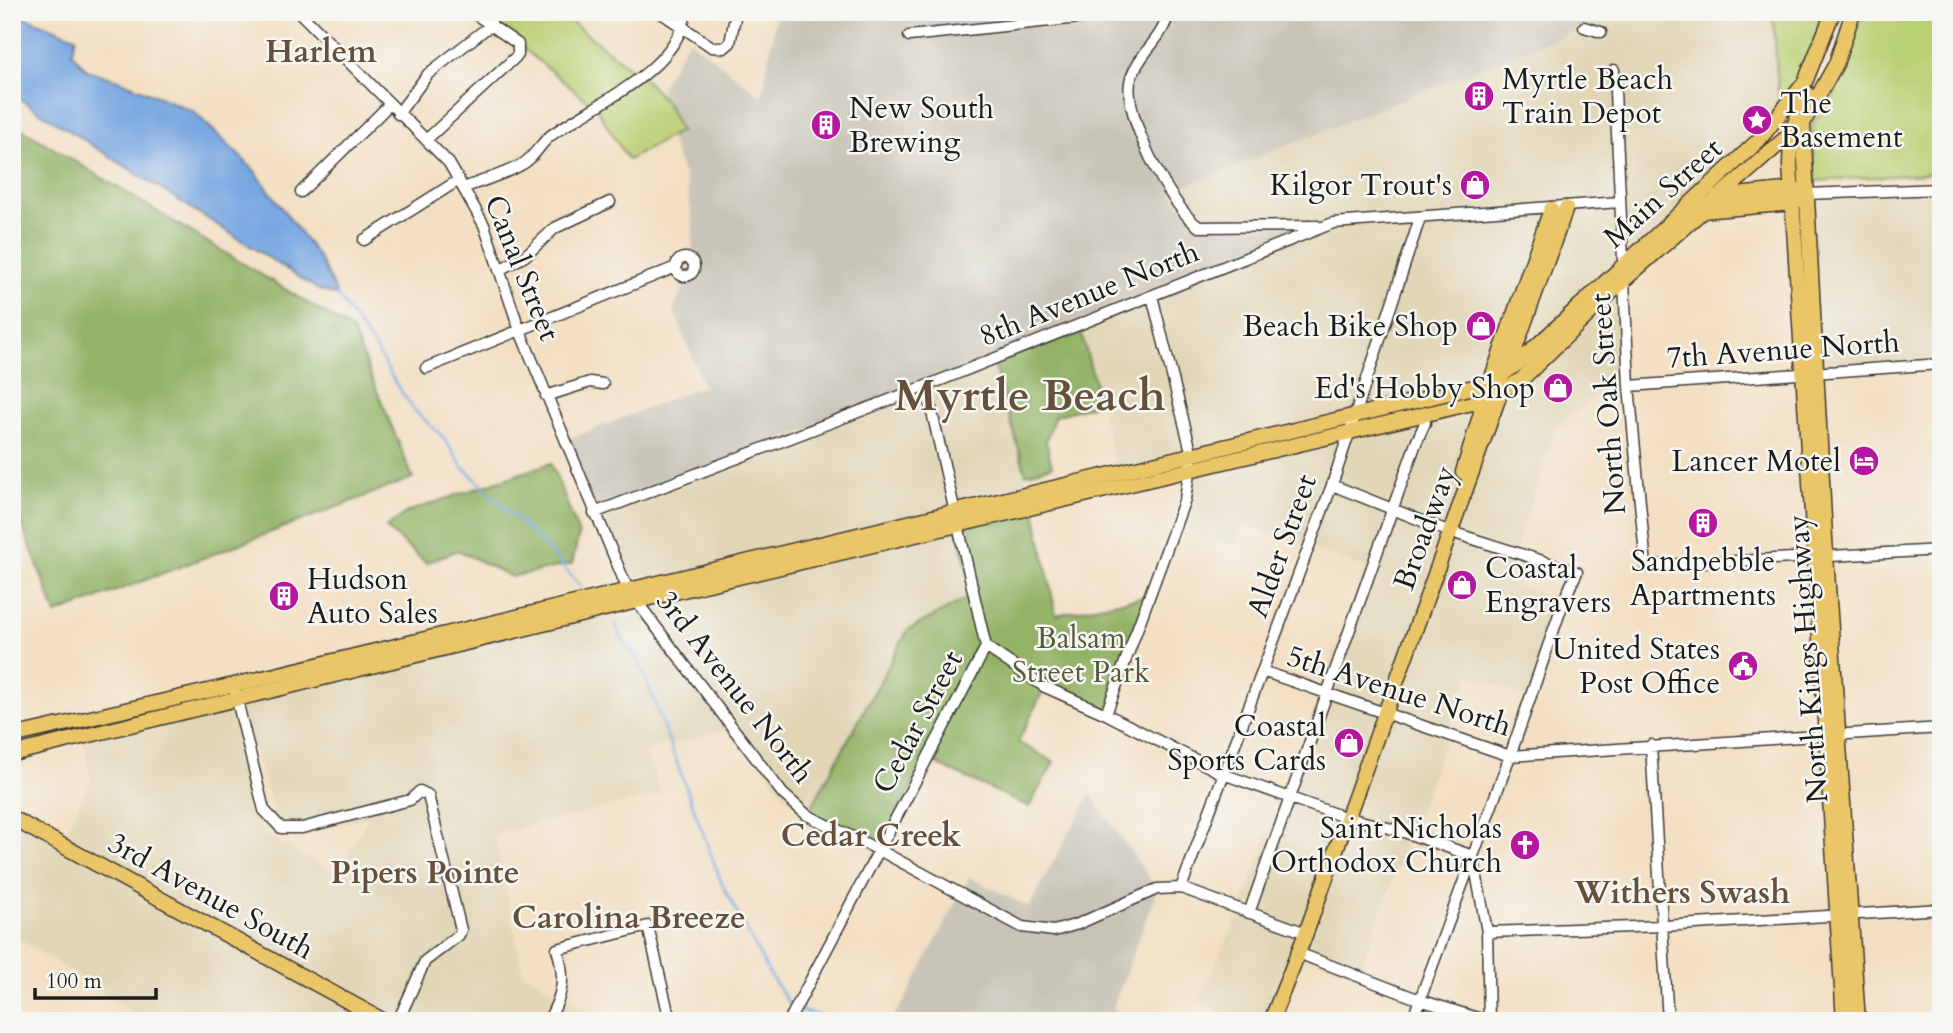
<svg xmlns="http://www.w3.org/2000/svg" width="1953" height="1033" font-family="Cardo,serif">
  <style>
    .built { fill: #e2d6b7 }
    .industrial { fill: #c8c4b8 }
    .green { fill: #bad075; stroke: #6b7648; stroke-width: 2 }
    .forest { fill: #93b266; stroke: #586741; stroke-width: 2 }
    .water { fill: #77a6e1; stroke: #4a617e; stroke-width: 2 }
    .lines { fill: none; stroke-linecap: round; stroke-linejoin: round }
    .stream { stroke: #77a6e1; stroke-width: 2.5 }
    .minor-casing { stroke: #3c3935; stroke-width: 13 }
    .major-casing { stroke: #3c3935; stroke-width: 17 }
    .minor { stroke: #fff; stroke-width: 10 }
    .major { stroke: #ebc669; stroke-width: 14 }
    .labels { text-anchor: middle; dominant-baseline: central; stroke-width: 5; stroke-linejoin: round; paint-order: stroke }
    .poi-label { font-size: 30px; fill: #1c1c1c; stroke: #f6f6f2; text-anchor: end }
    .street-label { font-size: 30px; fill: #1c1c1c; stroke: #f6f6f2 }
    .park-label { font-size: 30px; fill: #535b3b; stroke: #f6f6f2 }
    .neighbourhood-label { font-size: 32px; font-weight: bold; fill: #65503c; stroke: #f6f6f2 }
    .town-label { font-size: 44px; font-weight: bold; fill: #65503c; stroke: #f6f6f2 }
  </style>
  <rect width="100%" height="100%" fill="#f6f6f2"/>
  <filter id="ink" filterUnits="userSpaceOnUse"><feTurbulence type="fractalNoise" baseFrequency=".0143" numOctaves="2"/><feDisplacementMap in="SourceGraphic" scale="14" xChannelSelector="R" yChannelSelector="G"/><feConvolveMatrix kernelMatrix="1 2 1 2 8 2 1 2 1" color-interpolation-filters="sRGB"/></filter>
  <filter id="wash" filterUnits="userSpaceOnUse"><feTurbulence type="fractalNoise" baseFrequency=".00686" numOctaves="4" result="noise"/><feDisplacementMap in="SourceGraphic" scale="28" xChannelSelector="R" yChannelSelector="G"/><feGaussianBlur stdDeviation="1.57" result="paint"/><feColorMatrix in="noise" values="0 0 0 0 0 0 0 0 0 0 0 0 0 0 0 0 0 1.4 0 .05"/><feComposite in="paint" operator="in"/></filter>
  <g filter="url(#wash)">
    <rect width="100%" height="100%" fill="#f3dfc3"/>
    <path class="built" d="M1617,12H1773L1780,116L1623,266V370L1556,428L1505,582L1564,600L1530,699L1470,674L1357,976L1298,953L1271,1021H1236L1199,1000L1241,910L1365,568L1243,525L1235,547L1176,524L1191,456L1117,472L1079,324L1199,227L1170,192Z
      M1941,188V364L1817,372L1806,194Z
      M992,357L1031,493L973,595L908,630L807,815L783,794L737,728L645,750L661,794L494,834L523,972L606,1021H147L12,934V817L62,839L91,781L83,737L229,701L261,832L337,874L368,817L303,833H281L234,685L628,590L593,513Z"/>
    <path class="industrial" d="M777,12H1599L1600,20L1170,192L1199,227L1325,226L594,513L565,441L703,386L674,310L692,266L693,221L686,181L664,122L661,87L689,39L762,97Z
      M1090,794L1157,889L1113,1007L1125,1021H889L904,1002L969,877L1029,907Z"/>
    <path class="green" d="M472,12H559L650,84L668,105L680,131L628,160L597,109L518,44Z
      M1773,12H1833L1793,99L1779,101Z
      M1863,12H1941V173L1815,181L1812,125L1831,99L1846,65Z"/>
    <path class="forest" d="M12,123L352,330L413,478L56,614L12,498Z
      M1079,324L1100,403L1055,416L1046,441L1052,466L1026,474L992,357Z
      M551,463L579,534L572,564L511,577L458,550L426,563L386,528L407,512Z
      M1034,506L1056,615L1152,595L1106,714L1045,687L1018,742L1054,762L1029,807L926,759L879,850L807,815L908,630L973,595L957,526Z"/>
    <path class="water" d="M12,12L76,37L72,53L87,70L121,81L193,111L254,170L319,258L338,296L319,290L12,94Z"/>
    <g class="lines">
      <path class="stream" d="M337,295L377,351L396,384L415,411L443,437L463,467L544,545L582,588
        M615,623L621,638L639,661L722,884L770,975L790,1005
        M801,1011L844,1021"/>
    </g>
  </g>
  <g filter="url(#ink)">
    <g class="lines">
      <g class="minor-casing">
        <path id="minor" d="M299,12L449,163L484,225L520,331L628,590L783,794L807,815L879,850L1022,927L1054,931L1078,924L1157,889L1181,888L1306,933
          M660,12L712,47L724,48L730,43L736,12
          M1169,12C1163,39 1139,53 1131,78C1120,111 1171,208 1199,227L1317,226
          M1584,27L1601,32
          M909,36L1137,12
          M1614,70L1629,386L1646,566L1941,550
          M398,114L428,74L492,24
          M426,140L518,55V44L472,12
          M463,188C482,181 502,175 519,166C533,160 539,145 550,136C594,104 677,72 686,12
          M301,192L389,105
          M1806,194L1941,189
          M364,240L459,180
          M676 267a9 9 0 1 1 18 0a9 9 0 1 1-18 0Z
          M499,270L525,256L555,228L610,202
          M426,368L676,267
          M1629,386L1941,364
          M546,396L590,382L603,384
          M1332,485L1445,530L1577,572L1564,600L1510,756L1412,1021
          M594,513L926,386L1333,223L1620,202
          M986,647L1045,687L1106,714L1223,774L1341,816L1404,832L1473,856L1487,932L1489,1021
          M1262,671L1510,756L1941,728
          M235,692L264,810L281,828H302L410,800L420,791L428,795L461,930L459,935L425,961L398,1021
          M1106,714L1185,499L1192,455L1152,296
          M1651,745L1668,1021
          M1181,888L1332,485L1420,218
          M1249,913L1416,443L1425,423L1424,413
          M1487,932L1663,926L1941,909
          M1298,953L1420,1000L1487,1021
          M548,1021C563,995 566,978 557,949L648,926L668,1012L678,1021
          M789,1021L986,647L926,386"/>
      </g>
      <g class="major-casing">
        <path id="major" d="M1853,12L1836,64L1803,123L1826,556L1858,1021
          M1807,93L1791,133L1790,165L1844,1021
          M1718,197L1792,189L1798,191
          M1702,211L1793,203L1800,198
          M1507,371L1566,208
          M1463,472L1490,383L1551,209
          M12,736L234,685L1490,383L1517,364L1759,140L1805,82L1833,12
          M12,754L637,601L1485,400L1521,380L1624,280L1803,123
          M12,818L384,1021
          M1271,1021L1306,933L1501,391"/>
      </g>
      <use href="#minor" class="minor"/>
      <use href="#major" class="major"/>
    </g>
  </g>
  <defs>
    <g id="building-disc" transform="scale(1.575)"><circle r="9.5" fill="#b5179e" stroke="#f6f6f2"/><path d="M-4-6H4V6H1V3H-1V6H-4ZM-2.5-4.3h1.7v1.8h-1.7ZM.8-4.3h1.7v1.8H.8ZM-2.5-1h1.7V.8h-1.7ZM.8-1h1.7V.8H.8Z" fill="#fff"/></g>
    <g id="sight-disc" transform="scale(1.575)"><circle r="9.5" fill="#b5179e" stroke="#f6f6f2"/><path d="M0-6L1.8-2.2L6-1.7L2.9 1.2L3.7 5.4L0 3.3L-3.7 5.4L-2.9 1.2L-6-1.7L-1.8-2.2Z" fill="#fff"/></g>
    <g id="shop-disc" transform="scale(1.575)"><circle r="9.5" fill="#b5179e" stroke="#f6f6f2"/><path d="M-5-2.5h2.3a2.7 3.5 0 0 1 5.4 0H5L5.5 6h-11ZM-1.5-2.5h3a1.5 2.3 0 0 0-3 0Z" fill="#fff"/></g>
    <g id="hotel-disc" transform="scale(1.575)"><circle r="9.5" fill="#b5179e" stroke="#f6f6f2"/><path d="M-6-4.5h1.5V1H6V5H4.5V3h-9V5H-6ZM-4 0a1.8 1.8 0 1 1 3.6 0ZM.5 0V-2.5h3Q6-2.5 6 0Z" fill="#fff"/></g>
    <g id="civic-disc" transform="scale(1.575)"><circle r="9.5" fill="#b5179e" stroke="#f6f6f2"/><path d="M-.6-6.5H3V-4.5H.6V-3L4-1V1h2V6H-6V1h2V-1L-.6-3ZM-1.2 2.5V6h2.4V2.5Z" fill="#fff"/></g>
    <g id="church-disc" transform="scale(1.575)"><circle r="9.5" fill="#b5179e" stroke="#f6f6f2"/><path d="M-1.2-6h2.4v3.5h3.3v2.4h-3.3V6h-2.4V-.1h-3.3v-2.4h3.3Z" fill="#fff"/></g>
  </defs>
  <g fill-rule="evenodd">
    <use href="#building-disc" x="1479" y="96"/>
    <use href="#sight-disc" x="1757" y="120"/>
    <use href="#building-disc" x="826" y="125"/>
    <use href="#shop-disc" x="1475" y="185"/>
    <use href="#shop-disc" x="1481" y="326"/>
    <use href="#shop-disc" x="1558" y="388"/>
    <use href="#hotel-disc" x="1864" y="461"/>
    <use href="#building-disc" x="1703" y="523"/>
    <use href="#shop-disc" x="1462" y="585"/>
    <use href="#building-disc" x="284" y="596"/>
    <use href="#civic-disc" x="1743" y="666"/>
    <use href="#shop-disc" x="1349" y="743"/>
    <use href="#church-disc" x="1525" y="845"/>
  </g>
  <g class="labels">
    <g class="poi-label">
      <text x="1502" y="79" text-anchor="start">Myrtle Beach<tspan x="1502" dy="34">Train Depot</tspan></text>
      <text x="1780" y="103" text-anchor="start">The<tspan x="1780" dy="34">Basement</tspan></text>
      <text x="849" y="108" text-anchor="start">New South<tspan x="849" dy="34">Brewing</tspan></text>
      <text x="1452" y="185">Kilgor Trout's</text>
      <text x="1458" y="326">Beach Bike Shop</text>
      <text x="1535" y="388">Ed's Hobby Shop</text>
      <text x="1841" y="461">Lancer Motel</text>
      <text x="1703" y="561" text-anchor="middle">Sandpebble<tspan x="1703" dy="34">Apartments</tspan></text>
      <text x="1485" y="568" text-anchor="start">Coastal<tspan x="1485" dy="34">Engravers</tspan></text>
      <text x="307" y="579" text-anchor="start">Hudson<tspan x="307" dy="34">Auto Sales</tspan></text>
      <text x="1720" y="649">United States<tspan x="1720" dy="34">Post Office</tspan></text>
      <text x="1326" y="726">Coastal<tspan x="1326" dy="34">Sports Cards</tspan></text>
      <text x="1502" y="828">Saint Nicholas<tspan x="1502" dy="34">Orthodox Church</tspan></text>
    </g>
    <g class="street-label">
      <text transform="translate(1663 193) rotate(-42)">Main Street</text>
      <text transform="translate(522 268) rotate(68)">Canal Street</text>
      <text transform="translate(1089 294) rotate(-22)">8th Avenue North</text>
      <text transform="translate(1783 350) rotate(-4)">7th Avenue North</text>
      <text transform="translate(1608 404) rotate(-94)">North Oak Street</text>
      <text transform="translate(1425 528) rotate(-70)">Broadway</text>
      <text transform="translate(1282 546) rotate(-70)">Alder Street</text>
      <text transform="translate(1808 659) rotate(-94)">North Kings Highway</text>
      <text transform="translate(735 687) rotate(52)">3rd Avenue North</text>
      <text transform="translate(1399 691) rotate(18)">5th Avenue North</text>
      <text transform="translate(918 722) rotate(-62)">Cedar Street</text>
      <text transform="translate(211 896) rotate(29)">3rd Avenue South</text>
    </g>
    <g class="park-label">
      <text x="1081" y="638">Balsam<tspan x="1081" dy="34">Street Park</tspan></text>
    </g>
    <g class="neighbourhood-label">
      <text x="321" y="52">Harlem</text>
      <text x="871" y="836">Cedar Creek</text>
      <text x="425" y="873">Pipers Pointe</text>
      <text x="1682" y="893">Withers Swash</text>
      <text x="629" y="918">Carolina Breeze</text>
    </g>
    <g class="town-label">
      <text x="1030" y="396">Myrtle Beach</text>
    </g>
  </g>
  <rect width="1953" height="1033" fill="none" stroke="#f6f6f2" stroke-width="42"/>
  <path d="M35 988v10h121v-10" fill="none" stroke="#1c1c1c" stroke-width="3.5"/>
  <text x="46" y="988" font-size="21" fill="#1c1c1c" stroke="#f6f6f2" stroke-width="5" paint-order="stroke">100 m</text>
</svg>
